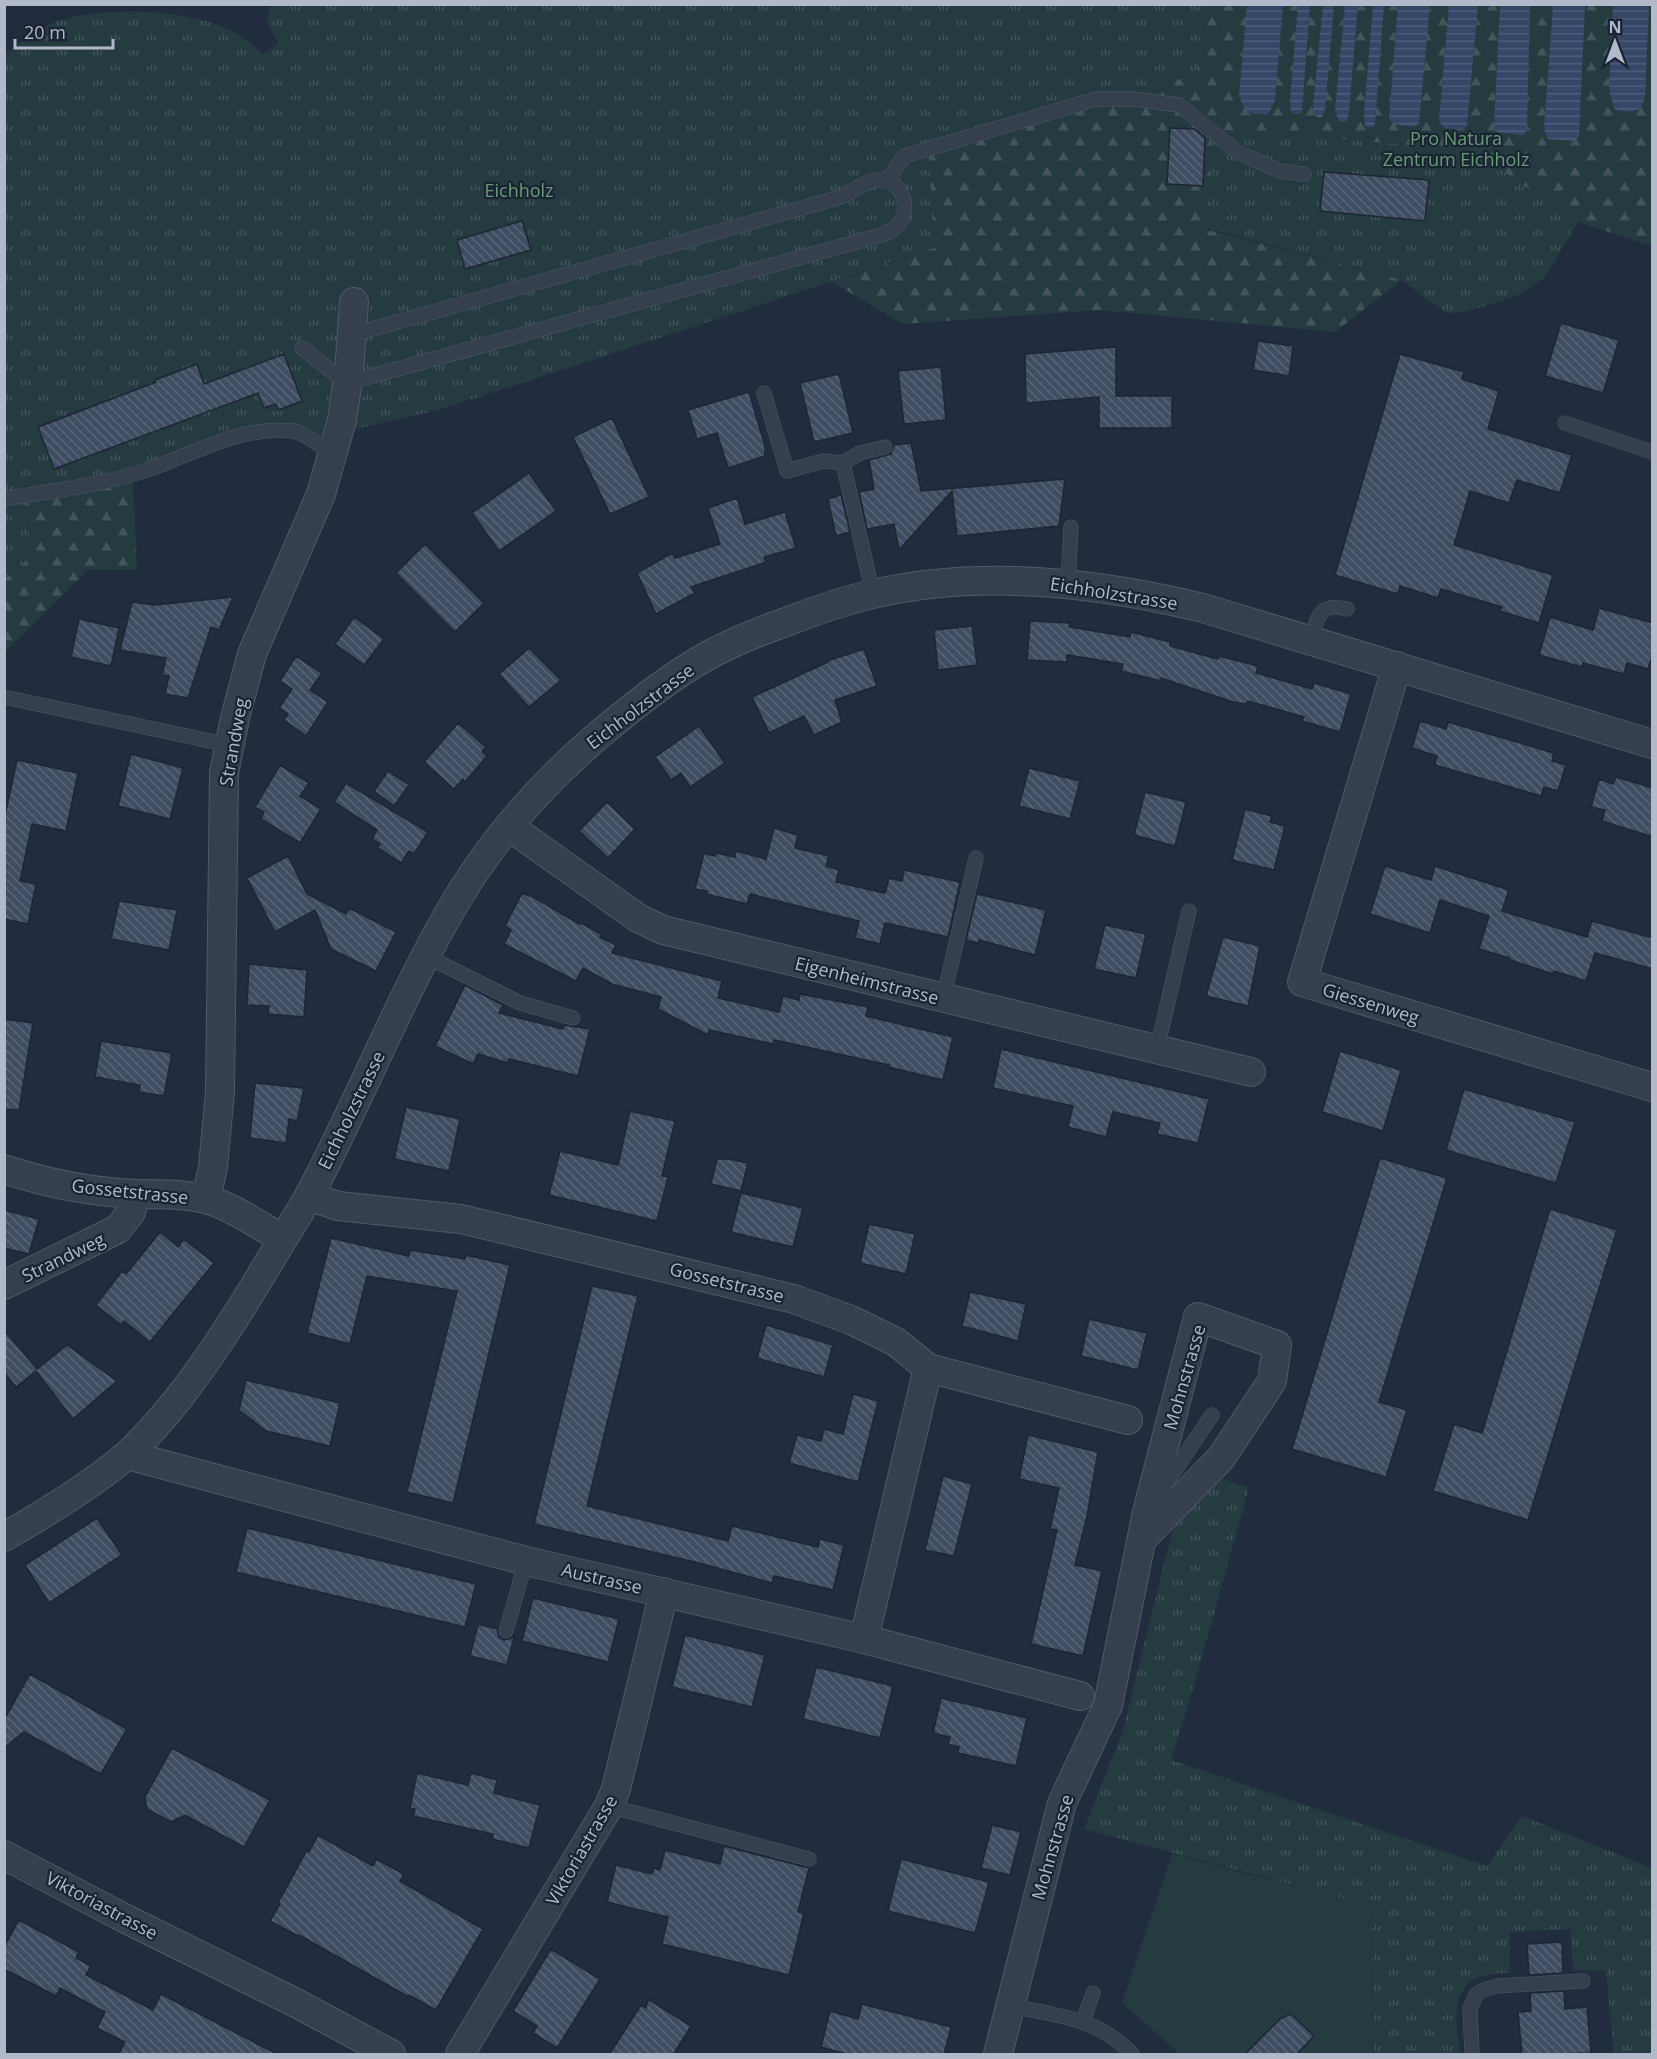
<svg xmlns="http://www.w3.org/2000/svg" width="1657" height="2059" font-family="'Open Sans',sans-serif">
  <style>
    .grass { fill: url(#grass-tufts) }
    .forest { fill: url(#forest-firs) }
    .garden { fill: #243b40 }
    .water { fill: url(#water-rules) }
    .building { fill: url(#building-back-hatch); stroke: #1d2635; stroke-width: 1.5 }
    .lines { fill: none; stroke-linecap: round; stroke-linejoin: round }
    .service-casing { stroke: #515969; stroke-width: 15 }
    .minor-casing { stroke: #515969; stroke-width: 30 }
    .service { stroke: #363f4e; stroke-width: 14 }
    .minor { stroke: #363f4e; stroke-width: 28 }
    .labels { text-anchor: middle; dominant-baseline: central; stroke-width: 4.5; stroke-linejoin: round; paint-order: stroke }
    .park-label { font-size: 18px; fill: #679d76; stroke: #1b2433 }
    .street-label { font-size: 18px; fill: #b1b9ca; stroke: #1b2433 }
  </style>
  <defs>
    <pattern id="grass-tufts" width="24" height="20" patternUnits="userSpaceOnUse" patternTransform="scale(1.5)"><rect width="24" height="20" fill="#243b40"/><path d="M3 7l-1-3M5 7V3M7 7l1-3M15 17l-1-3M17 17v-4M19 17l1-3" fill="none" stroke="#41555a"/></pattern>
    <pattern id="forest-firs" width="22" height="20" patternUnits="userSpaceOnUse" patternTransform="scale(1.5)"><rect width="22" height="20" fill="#243b40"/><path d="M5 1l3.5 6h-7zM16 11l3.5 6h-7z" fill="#41555a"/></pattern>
    <pattern id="water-rules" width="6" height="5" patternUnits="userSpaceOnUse" patternTransform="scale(1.5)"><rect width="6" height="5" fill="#344767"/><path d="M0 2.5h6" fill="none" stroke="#4f5f7b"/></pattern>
    <pattern id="building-back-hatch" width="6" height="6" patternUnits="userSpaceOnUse" patternTransform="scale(1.5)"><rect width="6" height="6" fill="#404c61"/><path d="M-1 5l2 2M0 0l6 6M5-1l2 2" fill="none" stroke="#596476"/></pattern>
  </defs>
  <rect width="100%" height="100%" fill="#222c3f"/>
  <path class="grass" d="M271,4L1652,5V204L1578,222L1544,278L1519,295L1465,312L1448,313L1429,301L1402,280L930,155L934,248L439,410L324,436L257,437L24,498L32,551L19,570L5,578V54C19,45 34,31 50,24C97,5 189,8 234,32C244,37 254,47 263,54L278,43L267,22Z
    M1223,1479L1249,1488L1191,1696L1171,1760L1487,1866L1522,1816L1652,1868V2054H1614L1606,1971L1573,1970L1570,1929L1510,1932V1972C1499,1974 1482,1974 1473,1980C1448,1996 1458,2030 1460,2054H1374L1371,1906L1084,1829L1123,1730L1172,1532L1190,1500Z"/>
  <path class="forest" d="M1202,5H1247L1239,96L1268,115L1275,100L1283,5H1298L1290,105L1299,114L1302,111L1303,100L1310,5H1323L1313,106L1325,109L1334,5H1345L1335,110L1347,120L1358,5H1373L1364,114L1375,124L1384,5H1398L1389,120L1417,125L1430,5H1449L1439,121L1467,125L1478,5H1500L1494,126L1527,129L1530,5H1553L1544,129L1579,136L1585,5H1613L1609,89L1645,97L1649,5H1652V246L1578,222L1472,150L1212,129L1208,230L1402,280L1335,332L1100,310L903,324L832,282L934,248L928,139L1197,75Z
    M133,476L137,570H88L5,652V578L19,570L32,551L24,497Z"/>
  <path class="garden" d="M1006,4L1007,6L951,16L949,5Z
    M1172,1854L1371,1906L1374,2054H1296L1314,2036L1290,2015L1280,2023L1277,2021L1253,2045L1249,2054H1180L1122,2003Z"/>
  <path class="water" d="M1247,5H1283L1275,100L1268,115L1249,113L1243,106L1239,96Z
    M1298,5H1310L1302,111L1300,114H1294L1291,111L1290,99Z
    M1323,5H1334L1325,109L1322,117L1318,118L1313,113V106Z
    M1345,5H1358L1349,112L1347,121L1339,122L1335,110Z
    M1373,5H1384L1375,124L1374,127H1365L1364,113Z
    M1398,5H1430L1419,123L1415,127L1394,124L1389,119Z
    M1449,5H1478L1467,125L1464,130L1444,128L1439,121Z
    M1500,5H1530L1527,129L1524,135L1499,133L1495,131L1494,126Z
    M1553,5H1585L1579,136L1574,141L1548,139L1544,129Z
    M1613,5H1649L1645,97L1641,108C1632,113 1624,112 1614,109L1609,89Z"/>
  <path class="building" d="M1170,128L1195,129L1205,138L1203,186L1167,184Z
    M1324,172L1429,180L1425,221L1320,211Z
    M522,221L531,250L465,269L457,240Z
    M1561,323L1619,340L1603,393L1545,376Z
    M1258,341L1293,346L1289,376L1253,370Z
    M1116,347V396H1172V428H1099V397L1026,403L1025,354Z
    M284,354L302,401L278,410L276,404L264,408L258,393L54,469L38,427L156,382L155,380L197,364L204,384Z
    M1400,354L1464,372L1462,379L1499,391L1488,429L1572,455L1560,493L1517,480L1509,503L1470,491L1454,545L1553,575L1539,623L1500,611L1502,607L1441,589L1438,598L1400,586L1398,594L1335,575Z
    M941,367L946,420L904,424L898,371Z
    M839,374L853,433L814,442L800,383Z
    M749,392L765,446V456L728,468L717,433L697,439L688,410Z
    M612,418L649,497L610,514L573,437Z
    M911,443L921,491L1065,479L1059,526L957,536L952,491L899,550L894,524L867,529L859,492L874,489L869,460L891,454L894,445Z
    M529,473L556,511L499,551L472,513Z
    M841,495L850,532L836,536L828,499Z
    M737,498L745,524L785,512L796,548L764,557L766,562L691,587L695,593L656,614L637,573L672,553L675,558L720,544L708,508Z
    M425,544L484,603L455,632L396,573Z
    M233,597L219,630L211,627L188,698L165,694L169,676L162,675L166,658L120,650L132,602L155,605Z
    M1599,608L1653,623V654L1648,669L1627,663L1624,674L1583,663L1582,667L1539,655L1550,617L1593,630Z
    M354,617L384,639L364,665L335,644Z
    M79,619L119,628L111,666L71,657Z
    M1030,621L1070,623L1069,627L1130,637L1131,632L1170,642V646L1218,659L1219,656L1258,666L1256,673L1312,689L1314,683L1351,694L1340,732L1302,721L1304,717L1248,701L1246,704L1233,702L1161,678V681L1121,671L1123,664L1067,655V662L1027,660Z
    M972,626L977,665L938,670L934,630Z
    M529,648L561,680L529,707L499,674Z
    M864,649L877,686L835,700L842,722L814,735L804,716L769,733L752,697L828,662L827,661Z
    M296,656L322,673L310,690L328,702L306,736L284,720L288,714L279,708L292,689L280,681Z
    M1420,721L1446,729L1448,722L1554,753L1552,761L1566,765L1558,791L1544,787L1541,796L1435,765L1437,756L1412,748Z
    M458,723L486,747L482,752L487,756L465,782L463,779L454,789L424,762Z
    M699,726L725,763L690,787L681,773L671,780L655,757Z
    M131,754L183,768L170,819L118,806Z
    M17,760L78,773L66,831L32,824L20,881L36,884L28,924L4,919V820Z
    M280,765L309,783L300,796L321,809L300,843L261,819L264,812L255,807Z
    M1029,768L1080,781L1070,819L1019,806Z
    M388,771L409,785L394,806L374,791Z
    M1616,777L1653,788V837L1602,821L1605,810L1591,807L1599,779L1613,784Z
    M346,783L428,832L414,854L409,851L401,863L378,848L380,844L372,839L377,830L334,802Z
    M1145,792L1186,802L1175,846L1134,835Z
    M607,802L635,829L608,858L579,831Z
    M1245,809L1272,816L1270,822L1285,826L1274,870L1232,860Z
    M774,828L798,835L795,848L829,856L826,866L839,870L836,882L885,893L889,878L902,881L904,870L960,882L948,937L885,923L880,944L855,938L859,921L750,894L747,904L706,894L707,891L695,889L704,853L715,856L716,853L735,857L736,851L766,859Z
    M288,856L307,894L346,914L349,908L396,932L376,971L331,949L315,910L275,932L247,878Z
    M1385,866L1431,880L1435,866L1509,890L1502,911L1587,937L1592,921L1653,938V969L1595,953L1586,981L1554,971L1553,974L1510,960V958L1479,949L1489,916L1440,900L1430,933L1370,914Z
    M522,893L529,896L530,895L579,924L581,923L601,934L600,937L616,945L612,953L722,981L718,998L779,1012L783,996L799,1000L800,994L868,1007L866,1016L953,1037L943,1080L888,1067L889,1065L774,1040L773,1044L709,1030L708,1035L658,1009L661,997L612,984L583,968L576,981L504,944L511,930L505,926Z
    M977,894L1046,910L1035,955L979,940L978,943L966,940Z
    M119,901L177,910L169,950L111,939Z
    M1105,925L1146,934L1136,978L1094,969Z
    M1223,937L1260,946L1248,1006L1206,996Z
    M249,964L307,970L304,1017L268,1014L269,1006L247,1005Z
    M465,985L503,1005L499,1013L563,1029L564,1025L590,1029L578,1076L509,1059L508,1063L478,1054L473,1064L435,1046Z
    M4,1019L33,1023L19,1110L4,1109Z
    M101,1041L172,1053L164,1096L139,1092L140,1085L95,1077Z
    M1001,1049L1209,1099L1198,1143L1157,1134L1160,1123L1113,1112L1106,1137L1068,1127L1073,1106L993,1088Z
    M1340,1051L1401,1070L1383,1131L1322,1112Z
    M255,1083L304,1088L297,1121L289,1119L286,1143L250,1138Z
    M1464,1089L1575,1122L1556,1183L1446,1150Z
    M406,1107L460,1119L449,1171L394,1159Z
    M630,1111L675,1121L662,1176L668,1177L657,1221L549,1195L560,1151L618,1165Z
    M1380,1158L1447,1178L1379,1402L1407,1410L1386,1477L1292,1449Z
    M717,1159H728L748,1163L741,1191L711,1184Z
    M741,1193L803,1208L793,1247L731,1232Z
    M1550,1209L1617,1230L1528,1520L1433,1491L1454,1424L1482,1433Z
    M4,1210L39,1219L29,1254L4,1248Z
    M869,1224L915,1234L906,1274L860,1263Z
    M160,1232L178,1247L184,1239L214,1263L150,1342L124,1321L121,1325L96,1305L122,1271L126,1274Z
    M331,1238L409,1256L410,1250L465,1259L466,1255L510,1265L453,1503L407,1492L457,1291L367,1276L350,1344L307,1333Z
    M592,1286L638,1296L587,1506L728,1541L732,1526L818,1547L820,1539L844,1545L833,1590L774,1576L772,1583L699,1563L534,1524Z
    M970,1292L1026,1304L1018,1341L962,1326Z
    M1089,1319L1147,1333L1138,1370L1081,1356Z
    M766,1325L833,1345L824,1377L757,1358Z
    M4,1330L37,1369L67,1345L117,1381L73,1419L36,1371L16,1387L4,1372Z
    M246,1380L340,1403L330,1446L266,1431L239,1410Z
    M853,1394L878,1401L858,1482L789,1463L797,1435L821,1441L824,1429L843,1434Z
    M1028,1435L1098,1452L1087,1516L1075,1565L1102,1571L1083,1656L1031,1644L1057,1530L1050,1529L1059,1488L1019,1479Z
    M943,1476L972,1484L954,1556L925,1550Z
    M97,1518L122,1555L49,1603L25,1565Z
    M247,1528L476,1584L465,1627L236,1572Z
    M533,1598L619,1619L608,1662L522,1641Z
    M478,1624L497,1629L499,1637L504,1640L512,1638L515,1634L507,1665L470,1656Z
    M685,1635L765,1655L752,1707L672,1687Z
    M816,1667L893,1686L880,1738L803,1719Z
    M30,1674L127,1729L101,1774L24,1732L4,1748V1720Z
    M941,1698L1027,1718L1016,1766L958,1753L959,1747L948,1744L950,1737L933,1733Z
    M172,1748L270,1800L244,1847L185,1815L171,1822L147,1809L145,1797Z
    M417,1773L468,1785L471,1773L497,1780L494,1793L540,1805L529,1848L492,1839L493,1834L413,1816L415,1809L410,1808Z
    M992,1825L1021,1832L1010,1875L981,1868Z
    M318,1835L373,1866L376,1859L404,1874L400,1881L483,1929L436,2010L409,1995L407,1996L299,1935L298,1936L270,1921L280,1904L278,1903L307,1850L309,1852Z
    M724,1846L809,1868L798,1912L804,1913L789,1975L662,1944L668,1917L607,1902L616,1865L652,1874L654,1868L660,1870L665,1850L720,1864Z
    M901,1859L989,1882L975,1933L888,1911Z
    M19,1920L79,1952L76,1958L91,1966L86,1975L153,2010L161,1994L279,2055H118L125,2042L97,2028L105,2012L60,1988L56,1996L4,1969V1947Z
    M1562,1942L1563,1973L1529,1975L1527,1944Z
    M551,1949L600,1979L557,2048L533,2033L537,2026L513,2011Z
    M1564,1991L1565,2009L1587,2007L1591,2053L1522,2055L1518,2012L1531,2011L1530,1993Z
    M648,1999L691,2026L673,2055H609L641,2005L646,2008Z
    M862,2004L951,2027L944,2055H850L821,2047L830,2011L858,2019Z
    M1291,2014L1314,2036L1296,2055H1244L1280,2019Z"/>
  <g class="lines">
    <g class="service-casing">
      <path id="service" d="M888,180L904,156L1096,99H1133L1179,105L1237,152L1280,171L1304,174
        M302,348L347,383L885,234C889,231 894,229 897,226C914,208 901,177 876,180C864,182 851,192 841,197L351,335
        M764,393L787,471L823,461L843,463L873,594
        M1565,423L1652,452
        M843,463L860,453L885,447
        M4,499C50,491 99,486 144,471C192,455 240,425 293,431C306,433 321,447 331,454
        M1068,584L1071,527
        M1310,641C1318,618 1318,602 1347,609
        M4,697L229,745
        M426,956L520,1003L573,1018
        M943,999L976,858
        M1157,1049L1189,911
        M1161,1491L1212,1415
        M506,1631L526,1561
        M609,1806L809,1859
        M1010,2006C1056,2015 1098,2018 1132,2054
        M1083,2021L1093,1993
        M1472,2054L1470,2008L1476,1995L1481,1991L1496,1986L1583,1981"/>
    </g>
    <g class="minor-casing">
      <path id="minor" d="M1397,666L1302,982L1652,1087
        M510,827L638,918L663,930L1251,1072
        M4,1169C46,1183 92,1192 136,1194C159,1195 182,1193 205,1199C232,1206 258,1225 283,1239
        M309,1196L338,1206L461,1219L794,1299L851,1320L896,1342L928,1368L1128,1420
        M206,1199L213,1167L220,1092L224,773L235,718L252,654L321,494L342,420L349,372L354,302
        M4,1285L118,1229L131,1212L135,1194
        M127,1455L526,1561L864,1639L1080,1696
        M4,1537C44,1514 96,1483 129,1453C166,1418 195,1378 223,1336C243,1306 261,1275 280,1244C290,1227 301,1211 310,1194C362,1096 402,991 459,896C496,835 547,779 601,733C635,705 671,676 709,655C733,642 760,631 786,622C814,611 843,601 873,594C981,569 1097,582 1203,608L1652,744
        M864,1639L928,1368
        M4,1855L124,1918L296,2003L391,2054
        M460,2054L609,1806L616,1789L664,1592
        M998,2054L1062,1803L1108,1705L1147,1512L1198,1317L1277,1345L1272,1381L1221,1458L1142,1539"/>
    </g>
    <use href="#service" class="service"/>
    <use href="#minor" class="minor"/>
  </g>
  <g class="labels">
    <g class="park-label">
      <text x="1456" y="138">Pro Natura<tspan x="1456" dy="21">Zentrum Eichholz</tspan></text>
      <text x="519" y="190">Eichholz</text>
    </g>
    <g class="street-label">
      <text transform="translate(1114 593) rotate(9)">Eichholzstrasse</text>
      <text transform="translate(640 706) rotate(-37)">Eichholzstrasse</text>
      <text transform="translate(233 742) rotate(-80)">Strandweg</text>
      <text transform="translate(867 980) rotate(14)">Eigenheimstrasse</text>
      <text transform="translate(1371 1003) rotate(17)">Giessenweg</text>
      <text transform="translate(351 1110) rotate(-64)">Eichholzstrasse</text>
      <text transform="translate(130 1191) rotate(6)">Gossetstrasse</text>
      <text transform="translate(63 1257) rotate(-26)">Strandweg</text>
      <text transform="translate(727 1282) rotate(14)">Gossetstrasse</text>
      <text transform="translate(1184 1377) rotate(-74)">Mohnstrasse</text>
      <text transform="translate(602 1578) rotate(13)">Austrasse</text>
      <text transform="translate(1052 1847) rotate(-74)">Mohnstrasse</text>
      <text transform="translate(581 1850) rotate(-60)">Viktoriastrasse</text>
      <text transform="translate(102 1905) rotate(28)">Viktoriastrasse</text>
    </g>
  </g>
  <rect width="1657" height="2059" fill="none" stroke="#b1b9ca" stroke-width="12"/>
  <g transform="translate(1615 42)" stroke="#1b2433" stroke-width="4.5" paint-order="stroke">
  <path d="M0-4.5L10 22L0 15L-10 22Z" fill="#b1b9ca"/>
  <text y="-9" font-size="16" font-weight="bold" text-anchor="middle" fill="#b1b9ca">N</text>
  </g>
  <path d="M15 39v9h98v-9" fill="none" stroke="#b1b9ca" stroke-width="3"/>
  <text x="24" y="39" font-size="18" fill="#b1b9ca" stroke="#1b2433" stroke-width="4.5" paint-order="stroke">20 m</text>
</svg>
